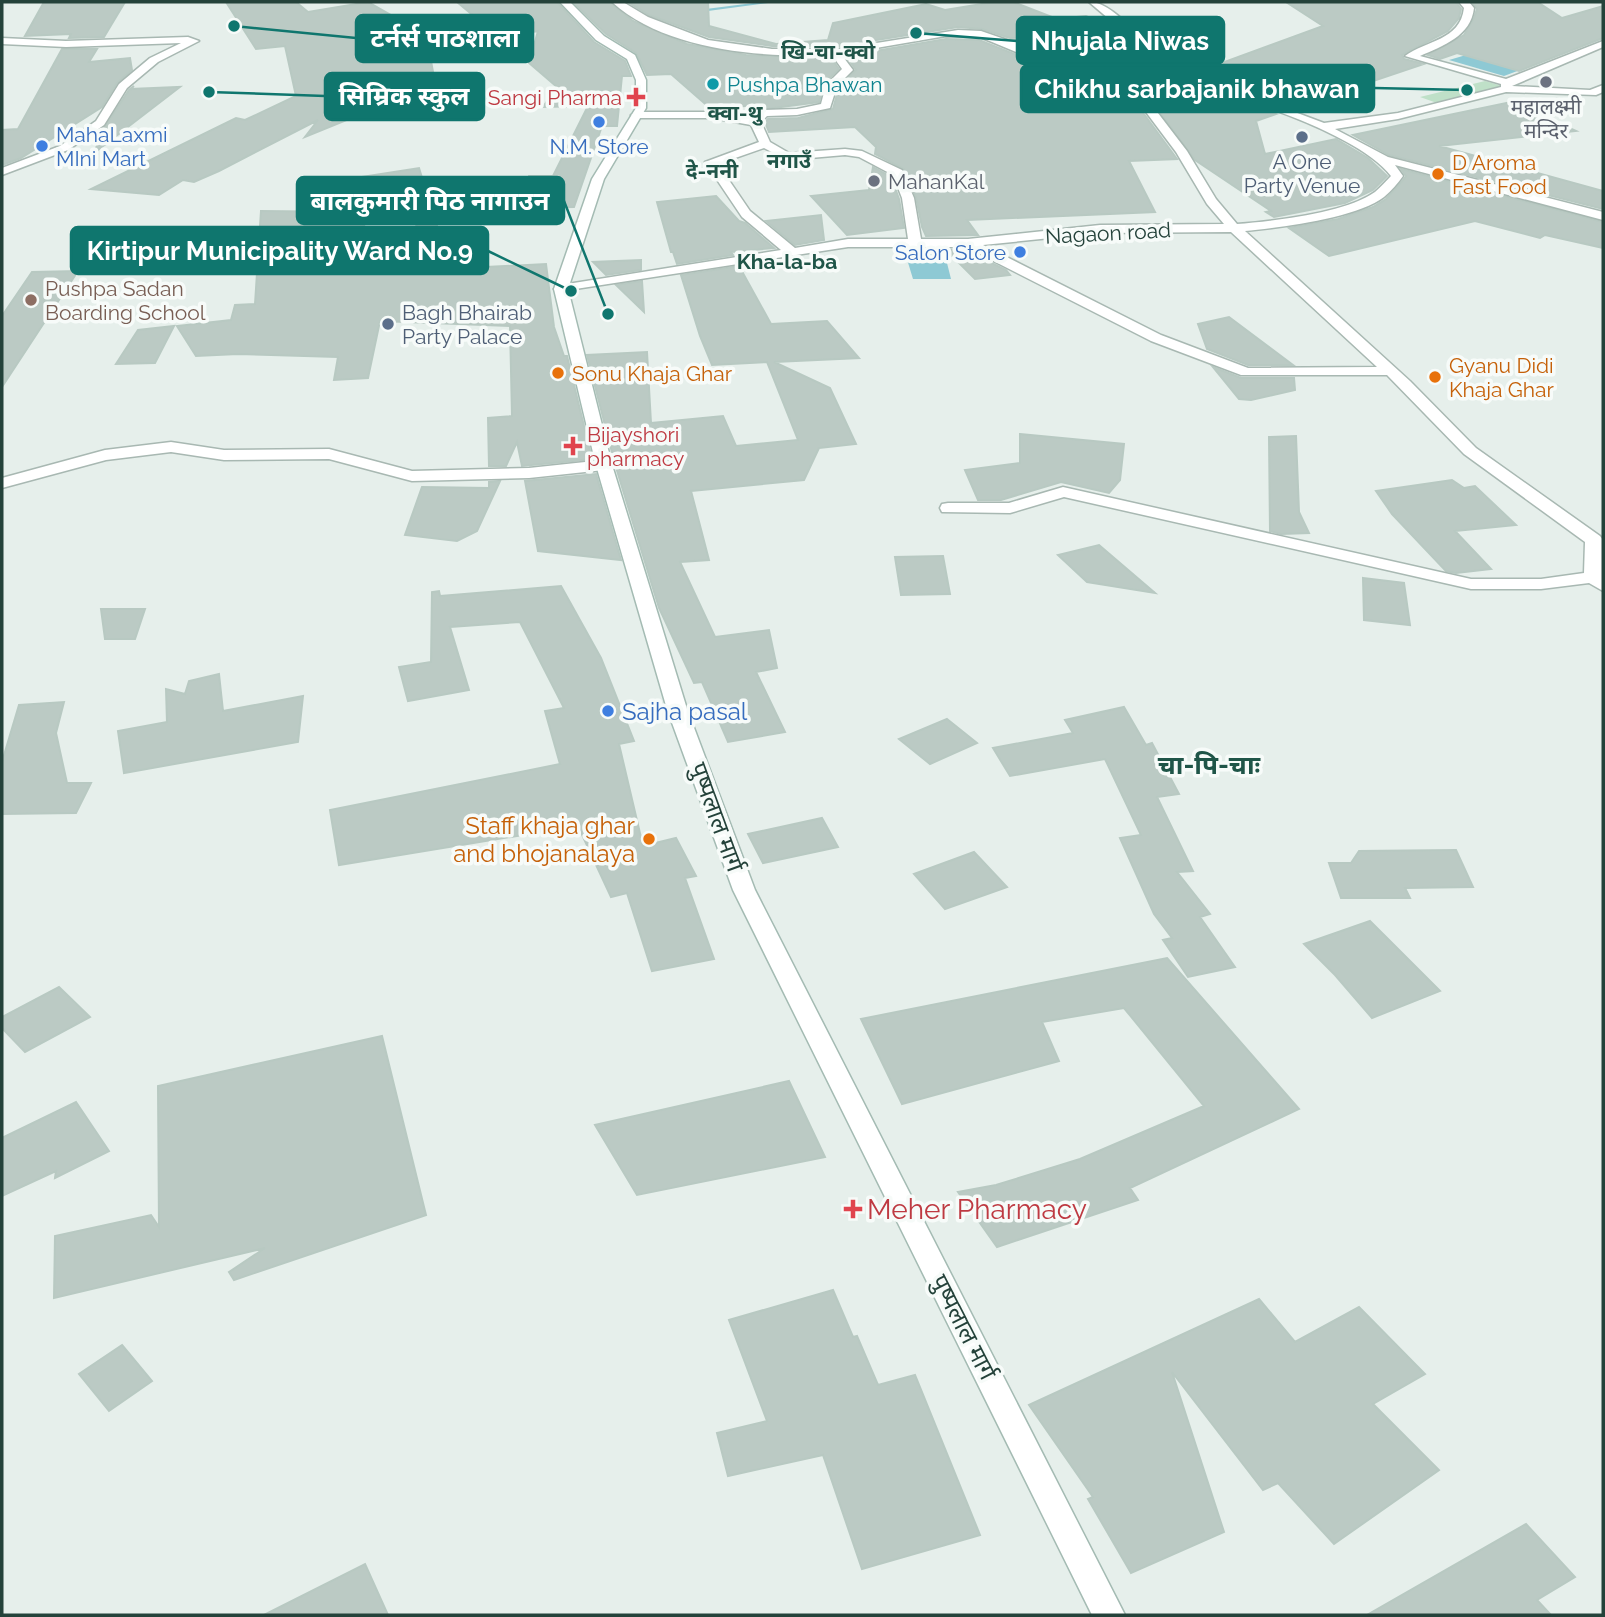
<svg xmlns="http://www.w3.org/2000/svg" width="1605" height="1617" font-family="Raleway,'Noto Sans Devanagari',sans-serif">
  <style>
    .green { fill: #bfe0c8 }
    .water { fill: #8ec9d4 }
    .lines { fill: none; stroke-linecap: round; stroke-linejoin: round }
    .stream { fill: #8ec9d4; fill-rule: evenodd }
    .building { fill: #bbcac4; stroke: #b8c9c2; stroke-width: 2 }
    .street-casing { stroke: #a8b8b2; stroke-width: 3 }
    .secondary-casing { stroke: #a4bbb3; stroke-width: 3 }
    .street { fill: #fff; fill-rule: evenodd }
    .secondary { fill: #fff; fill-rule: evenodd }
    .worship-dot { fill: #6b7280; stroke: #f7fbf9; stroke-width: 2.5 }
    .culture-dot { fill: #0f9aa8; stroke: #f7fbf9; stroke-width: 2.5 }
    .health-dot { fill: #e0444e; stroke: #f7fbf9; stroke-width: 2.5 }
    .shop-dot { fill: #3f7fe0; stroke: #f7fbf9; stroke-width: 2.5 }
    .service-dot { fill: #5c6f8a; stroke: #f7fbf9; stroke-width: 2.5 }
    .food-dot { fill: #e8710a; stroke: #f7fbf9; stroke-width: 2.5 }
    .education-dot { fill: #8d6e63; stroke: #f7fbf9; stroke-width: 2.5 }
    .labels { text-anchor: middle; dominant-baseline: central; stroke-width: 7; stroke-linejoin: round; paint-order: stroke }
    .far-neighbourhood-label { font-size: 21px; font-weight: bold; fill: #1f5548; stroke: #f7fbf9 }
    .far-culture-label { font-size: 21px; fill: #0d838f; stroke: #f7fbf9; text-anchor: start }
    .far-health-label { font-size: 21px; fill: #be3a42; stroke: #f7fbf9; text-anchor: end }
    .far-worship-label { font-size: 21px; fill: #5b616d; stroke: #f7fbf9 }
    .far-shop-label { font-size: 21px; fill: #366cbe; stroke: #f7fbf9; text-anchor: start }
    .far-service-label { font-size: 21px; fill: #4e5e75; stroke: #f7fbf9 }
    .far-food-label { font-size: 21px; fill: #c56008; stroke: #f7fbf9; text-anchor: start }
    .far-street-label { font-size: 21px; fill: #24423a; stroke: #f7fbf9 }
    .far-education-label { font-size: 21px; fill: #785e54; stroke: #f7fbf9; text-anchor: start }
    .shop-label { font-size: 24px; fill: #366cbe; stroke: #f7fbf9; text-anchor: start }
    .street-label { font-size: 24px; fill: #24423a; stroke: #f7fbf9 }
    .food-label { font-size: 24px; fill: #c56008; stroke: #f7fbf9; text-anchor: end }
    .neighbourhood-label { font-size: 26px; font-weight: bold; fill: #1f5548; stroke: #f7fbf9 }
    .near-health-label { font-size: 28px; fill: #be3a42; stroke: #f7fbf9; text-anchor: start }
    .leader { fill: none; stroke: #0f766e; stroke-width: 2.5 }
    .callout-dot { fill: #0f766e; stroke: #f7fbf9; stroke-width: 2.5 }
    .callout { fill: #0f766e; stroke: #0f766e; stroke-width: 2.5 }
    .callout-label { font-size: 26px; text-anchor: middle; font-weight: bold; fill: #fff }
  </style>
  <rect width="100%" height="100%" fill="#e6efeb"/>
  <path class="green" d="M1485,81L1502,86L1437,103L1420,97Z"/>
  <path class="water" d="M1466,55L1520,70L1504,76L1449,60Z
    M921,254L945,255L951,279H913L906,256Z"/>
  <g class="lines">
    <path class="stream" d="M761,2H776L693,13L690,11Z"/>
  </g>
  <path class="building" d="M44,2H125L104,37L69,38L71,34L25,36Z
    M226,2H296L308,12L368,2L435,40L413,44L431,61L438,99L400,102L394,114H372L371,110L305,137L318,120L219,171L194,182L183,180L159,195L91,189L236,118L245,120L296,96L285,46L256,49Z
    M457,2H557L594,42L625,61L631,76H622L617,126H602L574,207L515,208L529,176H553L588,106L543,107L557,87L529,63L538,31L500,38Z
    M573,2H610L633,21L687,44L746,55L831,58L839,69L824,83L819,102L759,110L757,105L711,109L671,74L647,75L636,53L606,34Z
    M628,2H708L709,26L776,44L828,40L833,23L926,4L945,10L994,2H1013L1057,19L1086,16L1116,29L1087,35L1010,38L982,29L958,27L839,46H772L709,37L649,15Z
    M1286,2H1456L1461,9L1459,18L1448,31L1402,55L1404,59L1424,64L1293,108L1178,71L1126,60L1047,53L1031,47H1088L1133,35L1211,67L1323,26Z
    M1473,3H1539L1562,18L1603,6V38L1519,71L1457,53L1440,59L1428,55L1464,35L1474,18L1477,9Z
    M946,39L979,40L1032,61L1068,68L1093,77L1138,106L1177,159L1129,161L1155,212L967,220L978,235L926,236L922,227L916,197L904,169L875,154L876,147L855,127L769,132L765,122L768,119L798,118L833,109L839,87L856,70L846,56Z
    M62,49H97L89,62L130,58L132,70L117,83L102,107L21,158L2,165V130L18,129Z
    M1102,70L1204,90L1276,114L1256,121L1265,154L1336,139L1368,158L1387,176L1373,190L1345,203L1274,217L1266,212L1271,211L1195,160L1149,98Z
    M134,86L130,89L180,87L94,153L104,128L129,90Z
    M1511,102L1576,131L1439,146L1603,191V209L1389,155L1353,135Z
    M873,167L891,177L899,199L904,228L847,235L811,196L869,190Z
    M419,168L447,258L442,261L386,183L340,272L391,270L387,272L546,264L554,327L564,356H567L592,459L522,466L517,442L506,466H489L488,418L512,416L510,326L380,321L368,378L334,380L338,357L238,354L196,356L177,326L231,320L235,305L255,304L261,211L354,212L342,180Z
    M1401,169L1603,222V248L1545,235L1540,238L1475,221L1329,256L1289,228L1338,219L1373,207L1386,199L1403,180L1406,176Z
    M716,196L739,221L745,223L774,248L731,252L733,255L677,264L673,252H671L657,202Z
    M821,215L824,240L795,245L766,221Z
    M946,250H965L1006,270L1010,275L975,279Z
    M641,260V270L606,275L593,262Z
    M739,266L771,324L827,321L859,358L774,362L830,388L856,444L819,448L804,480L691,491L709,560L680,562L715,637L769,630L777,668L756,672L785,732L728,742L702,682L694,683L659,608L615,464L587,355L647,352L651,423L723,416L736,446L798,440L767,362L712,365L700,336L681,275Z
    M78,271L2,387V316L32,272Z
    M642,281L644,312L616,285Z
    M1229,317L1293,365H1248L1207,349L1198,324Z
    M174,326L155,363L116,364L138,330Z
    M1213,367L1241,378H1294L1295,390L1251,400L1239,399Z
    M1020,434L1124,444L1120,480L1109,493L1061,482L1001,500H978L965,470L1020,463Z
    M1296,436L1299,512L1309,533L1281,534L1270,531L1269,437Z
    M596,474L621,560L538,551L525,481Z
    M1452,480L1464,488L1475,486L1516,525L1455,531L1491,569L1456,573L1446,571L1392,514L1376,491Z
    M500,481L477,531L457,541L405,535L422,487L489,488V482Z
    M1099,545L1155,593L1087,582L1058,555Z
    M943,556L950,594L901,595L895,557Z
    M1363,578L1404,583L1410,625L1364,620Z
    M561,586L601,658L634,741L619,744L643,846L676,838L696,876L685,878L714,959L652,971L627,893L611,897L578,826L339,865L330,810L560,764L545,711L564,708L520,622L450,627L469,690L408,701L399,667L431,662L432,592L439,591L440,596Z
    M101,609H145L135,639H105Z
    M219,674L223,711L303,696L298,742L124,773L118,731L167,722L166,689L185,694L189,681Z
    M64,702L56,733L67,783H91L76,813L2,814V762L19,705Z
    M1124,707L1146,745L1152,743L1179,794L1157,797L1193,871L1177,872L1210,914L1200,917L1235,967L1188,977L1163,940L1172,938L1154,914L1120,838L1141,835L1105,759L1010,776L993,748L1073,733L1065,720Z
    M947,719L977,743L930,764L899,739Z
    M822,818L838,847L763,863L748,834Z
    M1456,850L1473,887L1405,888L1410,898H1341L1329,863H1351L1359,851Z
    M974,852L1007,887L945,909L914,874Z
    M1370,921L1440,991L1372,1018L1335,975L1304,944Z
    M1167,958L1299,1109L1130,1188L1138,1200L997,1247L958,1192L996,1185L1080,1159L1204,1106L1124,1008L1042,1022L1059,1061L902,1104L861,1019Z
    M59,987L90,1017L25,1052L2,1028V1017Z
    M382,1036L426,1215L234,1280L229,1272L265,1248L54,1298L55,1236L151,1215L159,1227L158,1086Z
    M789,1081L825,1157L637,1195L595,1125Z
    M76,1102L109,1151L55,1178L56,1171L2,1196V1138Z
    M833,1290L853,1337L857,1336L878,1385L915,1375L980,1535L862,1569L823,1455L728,1476L717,1433L767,1421L729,1320Z
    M1259,1299L1295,1342L1359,1307L1425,1374L1373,1404L1439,1470L1334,1544L1278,1483L1263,1490L1172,1372L1224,1532L1131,1573L1088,1499L1093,1497L1029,1405Z
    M122,1345L152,1381L109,1411L79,1374Z
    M1526,1524L1575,1577L1537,1600L1551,1615H1367Z
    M365,1564L388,1615H264Z"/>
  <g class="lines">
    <g class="street-casing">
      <path id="street" d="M612,2H623L648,17L708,40L772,49H839L958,30L981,31L1010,41L1087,38L1122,30L1089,2C1104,1 1124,20 1134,31L1132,33L1087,44L1017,45L1046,56L1125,63L1177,74L1255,97L1324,123L1398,113L1501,87V84L1405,56C1426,40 1460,41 1464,8L1459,2H1469L1474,8C1471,36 1443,46 1420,56L1506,79L1603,41V47L1512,86L1590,90L1603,85V92L1596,95L1506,92L1398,119L1335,129L1388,157L1603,212V220L1395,165L1403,176C1398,183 1391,191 1384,197C1357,218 1279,228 1245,231L1410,381L1476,448L1600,536L1603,540V591L1589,583L1541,589H1471L1064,497L1010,513L942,512L940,508L942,504L948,503H1009L1063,487L1471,579H1541L1584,573L1585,542L1464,454L1387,375H1241L1151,341L966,247H848L556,292L554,289L561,285L781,250L742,217L705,162L759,142L751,125L712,118H637L631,115L637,112H712L752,118L764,110L797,109L821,104L826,85L842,69L832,55C763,58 666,51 612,2ZM946,36L980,37L1033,59L1069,65L1094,75L1140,104L1176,152L1207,204L1224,224L1100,225L968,239H921L914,198L902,170L862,151L845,149L789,153L770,142L761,122L767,116L797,115L830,108L837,86L853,70L841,54ZM1090,66C1158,69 1350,122 1391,176C1386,181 1381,187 1375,192C1346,213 1273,221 1237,224L1216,199L1187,151L1148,100ZM764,148L787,160L845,155L859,157L893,175L902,198L908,239H848L795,248L750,211L718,164ZM1231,232L1377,367L1248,368L1161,335L983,245L1100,233Z
        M188,37L199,41L158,62L127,88L104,125L68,150L2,175V168L60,146L96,121L119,84L150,58L181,43L66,47L2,44V38L66,41Z
        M171,442L224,450L329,449L412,471L529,468L604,460L612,465L604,470L529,478L412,481L329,459L224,460L171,452L106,460L2,488V478L105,450Z"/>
    </g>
    <g class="secondary-casing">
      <path id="secondary" d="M560,2H570L604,36L635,55L646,80V108L604,179L568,289L612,465L687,709L755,890L1125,1615H1092L733,890L667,709L596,465L554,289L592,179L636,108V80L627,59L596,40Z"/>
    </g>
    <use href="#street" class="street"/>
    <use href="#secondary" class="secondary"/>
  </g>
  <g class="worship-dot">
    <circle cx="1546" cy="82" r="7"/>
    <circle cx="874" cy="181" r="7"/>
  </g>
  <circle class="culture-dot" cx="713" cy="84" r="7"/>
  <g class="health-dot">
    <path d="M632.5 86.5h7v7h7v7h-7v7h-7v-7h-7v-7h7z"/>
    <path d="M569.5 435.5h7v7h7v7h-7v7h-7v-7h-7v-7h7z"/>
    <path d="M849.5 1198.5h7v7h7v7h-7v7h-7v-7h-7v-7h7z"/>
  </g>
  <g class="shop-dot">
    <circle cx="599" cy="122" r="7"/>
    <circle cx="42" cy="146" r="7"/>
    <circle cx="1020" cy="252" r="7"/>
    <circle cx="608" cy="711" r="7"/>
  </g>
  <g class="service-dot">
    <circle cx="1302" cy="137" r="7"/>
    <circle cx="388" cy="324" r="7"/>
  </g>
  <g class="food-dot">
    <circle cx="1438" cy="174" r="7"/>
    <circle cx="558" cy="373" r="7"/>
    <circle cx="1435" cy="377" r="7"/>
    <circle cx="649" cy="839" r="7"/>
  </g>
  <circle class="education-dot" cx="31" cy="300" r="7"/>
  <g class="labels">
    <g class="far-neighbourhood-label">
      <text x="828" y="51">खि-चा-क्वो</text>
      <text x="735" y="112">क्वा-थु</text>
      <text x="789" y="160">नगाउँ</text>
      <text x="712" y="170">दे-ननी</text>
      <text x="787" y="261">Kha-la-ba</text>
    </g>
    <g class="far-culture-label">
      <text x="727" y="84">Pushpa Bhawan</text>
    </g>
    <g class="far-health-label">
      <text x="622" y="97">Sangi Pharma</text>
      <text x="587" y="434" text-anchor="start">Bijayshori<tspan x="587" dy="24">pharmacy</tspan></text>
    </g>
    <g class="far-worship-label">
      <text x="1546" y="106">महालक्ष्मी<tspan x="1546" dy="24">मन्दिर</tspan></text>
      <text x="888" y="181" text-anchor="start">MahanKal</text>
    </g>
    <g class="far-shop-label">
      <text x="56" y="134">MahaLaxmi<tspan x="56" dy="24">MIni Mart</tspan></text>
      <text x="599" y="146" text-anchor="middle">N.M. Store</text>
      <text x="1006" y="252" text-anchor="end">Salon Store</text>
    </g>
    <g class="far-service-label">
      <text x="1302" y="161">A One<tspan x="1302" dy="24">Party Venue</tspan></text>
      <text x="402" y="312" text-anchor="start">Bagh Bhairab<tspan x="402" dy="24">Party Palace</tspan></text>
    </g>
    <g class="far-food-label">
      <text x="1452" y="162">D Aroma<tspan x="1452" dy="24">Fast Food</tspan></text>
      <text x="1449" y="365">Gyanu Didi<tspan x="1449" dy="24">Khaja Ghar</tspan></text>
      <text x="572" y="373">Sonu Khaja Ghar</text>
    </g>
    <g class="far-street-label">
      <text transform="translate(1108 233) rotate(-3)">Nagaon road</text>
    </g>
    <g class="far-education-label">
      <text x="45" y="288">Pushpa Sadan<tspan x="45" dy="24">Boarding School</tspan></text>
    </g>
    <g class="shop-label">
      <text x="622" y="711">Sajha pasal</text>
    </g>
    <g class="street-label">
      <text transform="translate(717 817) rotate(70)">पुष्पलाल मार्ग</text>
      <text transform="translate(964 1327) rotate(63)">पुष्पलाल मार्ग</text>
    </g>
    <g class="food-label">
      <text x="635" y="825">Staff khaja ghar<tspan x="635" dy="28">and bhojanalaya</tspan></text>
    </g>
    <g class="neighbourhood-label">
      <text x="1209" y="765">चा-पि-चाः</text>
    </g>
    <g class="near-health-label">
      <text x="867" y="1209">Meher Pharmacy</text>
    </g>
  </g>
  <path class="leader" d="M234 26L356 38M916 33L1017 41M1467 90L1374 88M209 92L325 96M608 314L564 201M571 291L488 251"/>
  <g class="callout-dot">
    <circle cx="234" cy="26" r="7"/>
    <circle cx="916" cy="33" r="7"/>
    <circle cx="1467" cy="90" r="7"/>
    <circle cx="209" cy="92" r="7"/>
    <circle cx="608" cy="314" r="7"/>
    <circle cx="571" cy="291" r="7"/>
  </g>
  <g class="callout">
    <rect x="356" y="15" width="177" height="47" rx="7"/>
    <rect x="1017" y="17" width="207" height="47" rx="7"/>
    <rect x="1021" y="65" width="353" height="47" rx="7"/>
    <rect x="325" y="73" width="159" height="47" rx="7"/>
    <rect x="297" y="177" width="267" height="47" rx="7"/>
    <rect x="71" y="227" width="417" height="47" rx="7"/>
  </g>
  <g class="callout-label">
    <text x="445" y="47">टर्नर्स पाठशाला</text>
    <text x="1120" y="50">Nhujala Niwas</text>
    <text x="1197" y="98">Chikhu sarbajanik bhawan</text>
    <text x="404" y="105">सिम्रिक स्कुल</text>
    <text x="430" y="210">बालकुमारी पिठ नागाउन</text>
    <text x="280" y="260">Kirtipur Municipality Ward No.9</text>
  </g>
  <rect width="1605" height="1617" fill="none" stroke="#24423a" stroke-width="7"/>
</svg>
